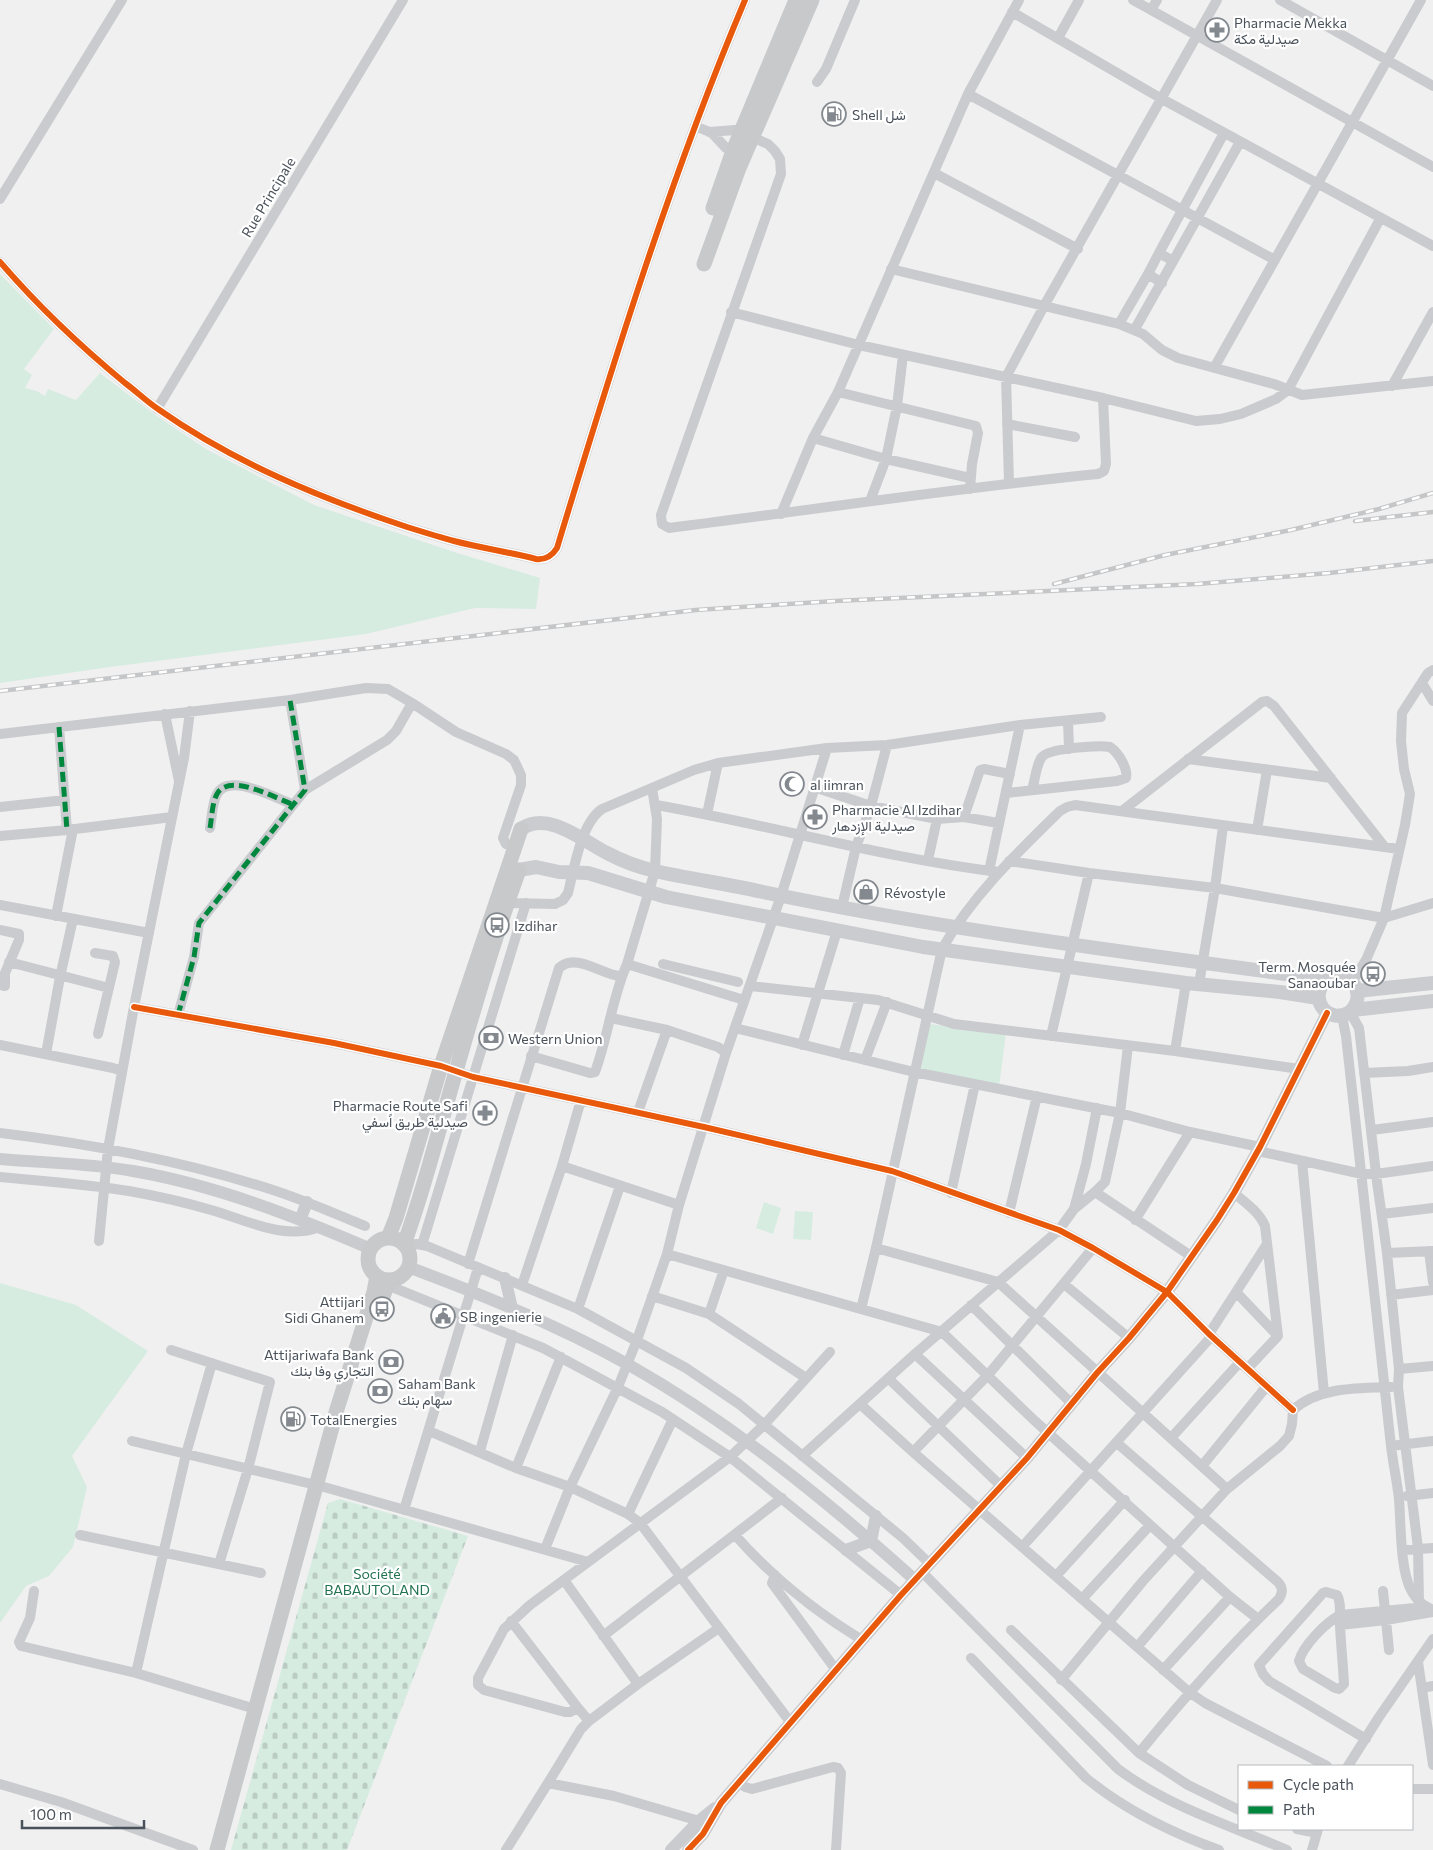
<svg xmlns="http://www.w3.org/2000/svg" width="1433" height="1850" font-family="Commissioner,Vazirmatn,sans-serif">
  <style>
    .grass { fill: #d7ece1 }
    .cemetery { fill: url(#cemetery-stones) }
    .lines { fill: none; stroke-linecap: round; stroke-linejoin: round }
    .minor { stroke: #cacbce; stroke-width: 10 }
    .tertiary { stroke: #cacbce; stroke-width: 12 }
    .secondary { stroke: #cbcccf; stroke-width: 14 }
    .primary { stroke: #c7c9cb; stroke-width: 15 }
    .rail-casing { stroke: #c5c6c8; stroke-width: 4.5 }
    .rail { stroke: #fff; stroke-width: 2.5; stroke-dasharray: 8; stroke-linecap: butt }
    .quiet { stroke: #00873e; stroke-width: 5; stroke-dasharray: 10 5; stroke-linecap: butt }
    .cycleway-casing { stroke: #fff; stroke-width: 9 }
    .cycleway { stroke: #e8590c; stroke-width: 6 }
    .labels { text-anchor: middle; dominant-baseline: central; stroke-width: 4.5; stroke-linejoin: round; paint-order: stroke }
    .poi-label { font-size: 14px; fill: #49515a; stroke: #fff; text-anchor: start }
    .street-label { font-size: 14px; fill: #49515a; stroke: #fff }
    .park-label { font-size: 14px; fill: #227350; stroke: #fff }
  </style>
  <defs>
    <pattern id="cemetery-stones" width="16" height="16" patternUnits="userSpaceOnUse" patternTransform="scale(1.25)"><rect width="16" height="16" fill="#d7ece1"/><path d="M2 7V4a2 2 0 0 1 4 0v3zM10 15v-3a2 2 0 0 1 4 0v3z" fill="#baccc3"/></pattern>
  </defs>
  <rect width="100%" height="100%" fill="#f0f0f0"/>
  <path class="grass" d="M0,274L54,329L24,369L32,375L25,388L37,391L45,396L48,389L76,400L100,373L154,414L206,449L314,505L454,552L540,578L536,609L475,608L366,634L110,667L0,683Z
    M929,1024L1006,1033L999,1087L915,1069Z
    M764,1202L781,1208L773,1234L756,1228Z
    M795,1211L813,1212L811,1240L793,1239Z
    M0,1283L76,1305L148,1351L72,1456L87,1487L73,1547L49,1576L26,1586L0,1623Z"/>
  <path class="cemetery" d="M340,1499L468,1536L347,1850H231L328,1503Z"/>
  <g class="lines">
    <path class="minor" d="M1133,0L1433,167
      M1280,0L1433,86
      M1151,10L1157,0
      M1012,12L1162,99L1433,246
      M1058,38L1079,0
      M817,82L826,69L855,0
      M968,94L1275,260
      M695,126L712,133L726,148L737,153
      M709,132L735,130L768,144L775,151L780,159L781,174L661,515L662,524L669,528C812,510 955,488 1098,474L1104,471L1106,464L1103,398
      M934,173L1078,249
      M0,199L122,0
      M1159,253L1148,274L1162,283
      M1173,261L1159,253L1224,133
      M0,262C38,306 80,346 125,383C136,391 146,401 158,409C233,462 320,498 407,527C423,532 439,537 454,541C481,548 509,552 536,559C545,560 552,556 557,548C613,363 670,178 745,0
      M891,269L1119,324L1143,334L1162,350L1178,358L1274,384L1302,395L1433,381
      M731,312L859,345L1103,398L1196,421L1220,419L1241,414L1276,399L1288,390L1380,219
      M1119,324L1148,274
      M1135,329L1240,142
      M1214,368L1421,0
      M1392,386L1433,312
      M838,392L976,426L978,433L972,464L970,489
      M157,409L403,0
      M1007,424L1075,437
      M813,438L886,459L970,478
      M1009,483L1006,377L1044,306L1217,0
      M870,501L886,459L897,406L903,355
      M781,514L813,438L838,392L968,94L1019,0
      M1422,683L1433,701
      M165,714L179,781
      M1068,721L1069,749
      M59,727L67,830
      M0,734L290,700L366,688L388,689L412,703L456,732L506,754L514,760L521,775V785L503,838L506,844L514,847
      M1188,759L1331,778
      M814,787L871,806L937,819L964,817L998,823
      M305,790L387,740L396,731L412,703
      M1006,793L1117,781L1126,778C1128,769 1119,753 1110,747C1099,745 1049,748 1042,757C1036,764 1035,781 1032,790
      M656,805C771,825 883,858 999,872
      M0,807L65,800
      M1122,811L1262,702L1267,701L1274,706L1384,846
      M707,814L718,763
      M964,817L980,770L984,769L1010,774
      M210,828C212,817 212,803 217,794C229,772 275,798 292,804
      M1257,830L1267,770
      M0,836L67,830L172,817
      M928,860L937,819
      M1009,861L1089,873L1215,888L1384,918L1433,903
      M989,871L1020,725
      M507,903L555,904L563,900L568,893C574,869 581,823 602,809L694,770L718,763L827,748L887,745L1020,725L1101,717
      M0,905L149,933
      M842,907L856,847L871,806L887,745
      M56,916L73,829
      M0,930L19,934V940L5,973V986L0,985
      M95,953L113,956L115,962L98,1034
      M9,962L109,988
      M627,964L744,1000
      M663,964L738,982
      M1352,982L1366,960L1384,918L1405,825L1410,794L1404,769L1401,741L1402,713L1428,673L1433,670
      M1199,984L1215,888L1223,826
      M750,986L878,1000L954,1024L1175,1051L1299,1069
      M134,1007L334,1043L441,1066L473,1077L704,1127L892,1171L1059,1230L1093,1248L1167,1292L1209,1334L1293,1410
      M1350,1012L1359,1028L1377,1182L1387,1253L1399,1369L1398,1387L1418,1548L1419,1602
      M178,1015L194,957L199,923L305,790L290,700
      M1342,1016L1346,1036L1355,1117L1391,1446C1393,1463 1397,1481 1399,1499C1401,1524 1400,1569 1411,1590C1417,1601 1422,1605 1433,1610
      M611,1018L667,1030L718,1047L726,1053
      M735,1028L914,1072L1120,1113L1190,1132L1260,1147
      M1051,1036L1089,873
      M0,1045L113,1068L122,1071
      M802,1045L837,931
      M1175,1051L1186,983
      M46,1054L60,977L73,919
      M843,1055L860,998
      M531,1056L590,1073L595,1072C608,1037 612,998 627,964L655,871L657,819L652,788
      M865,1060L887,1002
      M1364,1073L1408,1071L1433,1067
      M638,1112L667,1030
      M1372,1130L1433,1122
      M0,1133C93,1144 187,1162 276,1191C306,1201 336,1214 365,1226
      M1258,1151L1362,1174H1376L1433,1166
      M1302,1161L1324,1393
      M562,1166L679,1205
      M0,1177C43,1181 87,1184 129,1191C157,1196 184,1202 211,1210C244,1219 284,1241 319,1227
      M1095,1192L1191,1256
      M951,1193L975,1084
      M1234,1193C1246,1203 1259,1212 1265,1226L1278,1336L1248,1368
      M1074,1209L1086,1164L1097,1108
      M1009,1213L1037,1096
      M1382,1214L1433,1208
      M1135,1220L1190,1132
      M99,1241L108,1149L134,1007L184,758L190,711
      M405,1245L417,1244L427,1246L578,1309L686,1368L739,1404L903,1538L930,1564
      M422,1245L526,903
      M876,1248L998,1282L1227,1489
      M1429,1251L1433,1282
      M1387,1253L1433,1251
      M667,1254L942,1332L1035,1421L1230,1597L1258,1619
      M468,1264L559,968C576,952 602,975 620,976
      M1064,1284L1129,1338
      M387,1285L543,1348L662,1412L730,1457L901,1595
      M522,1285L562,1166L581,1100
      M1236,1292L1278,1336
      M1391,1295L1433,1290
      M652,1296L709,1314L806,1378
      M971,1305L1072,1404
      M578,1309L620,1186
      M861,1309L876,1248L942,949C972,896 1017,853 1060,811L1067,807L1075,805L1399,849
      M709,1314L724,1270
      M1209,1334L1267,1244
      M171,1350L270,1382L248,1469L219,1564
      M915,1354L1027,1458
      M1399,1369L1433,1366
      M889,1379L1001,1486
      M860,1404L913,1452L1189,1692L1205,1703L1327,1766
      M429,1431L516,1468L570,1487L628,1514L640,1523L791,1723
      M1171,1438L1240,1362
      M132,1441L324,1487L588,1562
      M1117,1443L1278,1582C1283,1588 1283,1592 1279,1599C1228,1647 1183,1699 1139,1753
      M1391,1446L1433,1441
      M480,1451L513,1335
      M913,1452L988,1375L1093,1248
      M802,1456L915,1354L1059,1230L1074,1209L1095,1192L1105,1182L1120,1113L1128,1046
      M1202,1466L1266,1387
      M516,1468L561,1357
      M1407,1496L1433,1493
      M404,1510L478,1268
      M628,1514L673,1419
      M80,1535L261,1573
      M735,1535C772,1577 814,1611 862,1640
      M1022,1547L1212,1336
      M545,1549L570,1487L618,1387L637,1340L667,1254L679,1205L726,1053L781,896L827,748
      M1403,1550L1433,1548
      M922,1572L1118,1769C1169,1807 1229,1825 1287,1850
      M775,1575L772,1583L836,1670
      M1056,1576L1125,1500
      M564,1580L638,1684
      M34,1591L30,1618L19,1642L21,1646L136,1673L255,1709
      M1383,1591L1389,1650
      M1082,1599L1150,1525
      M511,1621L578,1708
      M1340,1625L1386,1620L1433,1612
      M1011,1630L1139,1753L1188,1785L1239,1810
      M603,1636L782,1498
      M1137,1647L1202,1571
      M971,1658L1086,1778C1125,1810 1172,1833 1219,1850
      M1418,1662L1433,1765
      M1163,1670L1230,1597
      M136,1673L186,1454L212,1363
      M1061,1680L1143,1581L1227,1489L1280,1446L1289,1436L1292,1424L1293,1410C1318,1387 1358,1388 1391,1387
      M1422,1688L1433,1686
      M589,1721L578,1708L570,1712H565L484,1690L478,1685V1678L504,1629L530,1605L730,1457L764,1425L830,1352
      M1366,1739L1269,1681L1263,1674L1259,1665L1323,1593L1326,1592L1337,1595C1342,1603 1339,1616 1340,1626C1341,1645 1343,1665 1344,1684L1339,1689L1335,1688L1303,1669L1299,1661C1303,1646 1325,1623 1340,1615L1426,1607
      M1348,1766L1379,1717L1433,1639
      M739,1782L745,1787L752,1789L833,1767L838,1768L841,1773L836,1850
      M548,1783L581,1729L589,1721L638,1684L719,1628
      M0,1784L61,1802L193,1850
      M1412,1789H1433
      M1297,1829L1317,1833
      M506,1850L548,1783L614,1796L706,1823
      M1312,1850L1318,1829"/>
    <path class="tertiary" d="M0,1159C44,1163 89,1163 133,1171C215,1185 294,1216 371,1249
      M300,1220L307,1202
      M408,1267C484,1295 559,1326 629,1365C733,1424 826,1500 915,1580
      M505,1278L512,1308
      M846,1550L871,1541L876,1516
      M671,1850L699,1821L715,1808
      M688,1850L703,1834L721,1803L901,1595L1027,1458L1097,1373L1129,1338L1167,1292L1217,1220L1234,1193L1260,1147L1327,1013"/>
    <path class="secondary" d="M521,829C548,810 583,841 607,853C622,861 638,867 655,871C691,879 727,884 763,892C936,928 1110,950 1285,974L1324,982C1347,966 1370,992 1350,1012C1329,1025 1309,1001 1324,982
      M519,870L536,867L559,872L588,873L666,897L923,947L1186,983L1280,992L1318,998
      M1357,991L1433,983
      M1353,1010L1433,1001"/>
    <path class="primary" d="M713,208L733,151L796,0
      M704,264L739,168L812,0
      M388,1238L396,1218L441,1066L521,829
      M368 1259a21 21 0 1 1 42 0a21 21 0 1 1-42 0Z
      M404,1244C422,1196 434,1147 448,1099C470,1022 492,945 519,870
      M379,1308L389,1280
      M217,1850L337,1409L374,1292L377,1276"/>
    <g class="rail-casing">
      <path id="rail" d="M1355,521L1433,512
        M1054,584L1165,555L1291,530L1379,509L1433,493
        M0,691L696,610L835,601L1197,584L1329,573L1433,561"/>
    </g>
    <use href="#rail" class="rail"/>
    <path class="quiet" d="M59,727L67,830
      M210,828C212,817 212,803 217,794C229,772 275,798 292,804
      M178,1015L194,957L199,923L305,790L290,700"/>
    <g class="cycleway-casing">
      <path id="cycleway" d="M0,262C38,306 80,346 125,383C136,391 146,401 158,409C233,462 320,498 407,527C423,532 439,537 454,541C481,548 509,552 536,559C545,560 552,556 557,548C613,363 670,178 745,0
        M134,1007L334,1043L441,1066L473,1077L704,1127L892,1171L1059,1230L1093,1248L1167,1292L1209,1334L1293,1410
        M688,1850L703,1834L721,1803L901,1595L1027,1458L1097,1373L1129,1338L1167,1292L1217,1220L1234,1193L1260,1147L1327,1013"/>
    </g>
    <use href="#cycleway" class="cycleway"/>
  </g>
  <defs>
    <g id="pharmacy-ring" transform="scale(1.25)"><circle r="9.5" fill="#fff" stroke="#83898e" stroke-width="1.5"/><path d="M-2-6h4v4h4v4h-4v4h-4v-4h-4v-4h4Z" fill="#83898e"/></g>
    <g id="fuel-ring" transform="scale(1.25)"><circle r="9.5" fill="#fff" stroke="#83898e" stroke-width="1.5"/><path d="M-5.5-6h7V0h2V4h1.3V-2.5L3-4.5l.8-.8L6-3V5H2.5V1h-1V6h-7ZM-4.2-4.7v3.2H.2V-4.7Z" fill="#83898e"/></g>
    <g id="mosque-ring" transform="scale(1.25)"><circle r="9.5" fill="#fff" stroke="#83898e" stroke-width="1.5"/><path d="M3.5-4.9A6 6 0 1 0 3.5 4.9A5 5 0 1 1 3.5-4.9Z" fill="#83898e"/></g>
    <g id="shop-ring" transform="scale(1.25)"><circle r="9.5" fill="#fff" stroke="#83898e" stroke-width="1.5"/><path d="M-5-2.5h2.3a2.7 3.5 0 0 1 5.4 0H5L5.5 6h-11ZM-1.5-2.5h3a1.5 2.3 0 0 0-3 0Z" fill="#83898e"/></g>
    <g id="bus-ring" transform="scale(1.25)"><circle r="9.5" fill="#fff" stroke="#83898e" stroke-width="1.5"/><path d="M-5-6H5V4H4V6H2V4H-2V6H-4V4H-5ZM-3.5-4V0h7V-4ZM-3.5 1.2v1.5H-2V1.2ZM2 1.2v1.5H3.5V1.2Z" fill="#83898e"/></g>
    <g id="bank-ring" transform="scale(1.25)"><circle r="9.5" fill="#fff" stroke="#83898e" stroke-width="1.5"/><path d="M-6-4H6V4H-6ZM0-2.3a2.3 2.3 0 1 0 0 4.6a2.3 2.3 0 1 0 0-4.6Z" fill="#83898e"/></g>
    <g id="civic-ring" transform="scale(1.25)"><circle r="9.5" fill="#fff" stroke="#83898e" stroke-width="1.5"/><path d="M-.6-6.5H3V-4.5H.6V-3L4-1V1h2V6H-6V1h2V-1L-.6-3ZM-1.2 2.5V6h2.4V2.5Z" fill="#83898e"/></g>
  </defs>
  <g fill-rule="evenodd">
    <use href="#pharmacy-ring" x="1217" y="30"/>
    <use href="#fuel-ring" x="834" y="114"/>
    <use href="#mosque-ring" x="792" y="784"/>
    <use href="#pharmacy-ring" x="815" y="817"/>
    <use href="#shop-ring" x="866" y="892"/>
    <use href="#bus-ring" x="497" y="925"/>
    <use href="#bus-ring" x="1373" y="974"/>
    <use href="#bank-ring" x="491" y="1038"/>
    <use href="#pharmacy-ring" x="485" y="1113"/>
    <use href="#bus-ring" x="382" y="1309"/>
    <use href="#civic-ring" x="443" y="1316"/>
    <use href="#bank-ring" x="391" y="1362"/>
    <use href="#bank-ring" x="380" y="1391"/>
    <use href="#fuel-ring" x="293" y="1419"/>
  </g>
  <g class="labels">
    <g class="poi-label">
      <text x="1234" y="22">Pharmacie Mekka<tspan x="1234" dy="16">صيدلية مكة</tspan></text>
      <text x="852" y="114">Shell شل</text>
      <text x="810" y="784">al iimran</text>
      <text x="832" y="809">Pharmacie Al Izdihar<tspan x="832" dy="16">صيدلية الإزدهار</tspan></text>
      <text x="884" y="892">Révostyle</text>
      <text x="514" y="925">Izdihar</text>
      <text x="1356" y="966" text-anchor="end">Term. Mosquée<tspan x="1356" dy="16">Sanaoubar</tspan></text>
      <text x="508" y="1038">Western Union</text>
      <text x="468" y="1105" text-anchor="end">Pharmacie Route Safi<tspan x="468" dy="16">صيدلية طريق اًسفي</tspan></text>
      <text x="364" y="1301" text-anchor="end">Attijari<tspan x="364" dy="16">Sidi Ghanem</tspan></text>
      <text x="460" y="1316">SB ingenierie</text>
      <text x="374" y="1354" text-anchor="end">Attijariwafa Bank<tspan x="374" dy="16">التجاري وفا بنك</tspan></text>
      <text x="398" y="1383">Saham Bank<tspan x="398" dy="16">سهام بنك</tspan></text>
      <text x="310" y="1419">TotalEnergies</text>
    </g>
    <g class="street-label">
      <text transform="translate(268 197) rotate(-59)">Rue Principale</text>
    </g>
    <g class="park-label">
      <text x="377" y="1573">Société<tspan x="377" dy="16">BABAUTOLAND</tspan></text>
    </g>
  </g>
  <rect x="1238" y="1765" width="175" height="65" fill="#ffffff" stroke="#b6b9bd"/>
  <rect x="1248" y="1781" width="25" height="8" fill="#e8590c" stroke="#b6b9bd"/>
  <text x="1283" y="1790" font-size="15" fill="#49515a">Cycle path</text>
  <rect x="1248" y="1806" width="25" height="8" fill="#00873e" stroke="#b6b9bd"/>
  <text x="1283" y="1815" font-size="15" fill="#49515a">Path</text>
  <path d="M22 1820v8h122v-8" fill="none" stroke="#49515a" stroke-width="2.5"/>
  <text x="30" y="1820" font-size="15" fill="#49515a" stroke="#ffffff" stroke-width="4" paint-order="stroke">100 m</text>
</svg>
